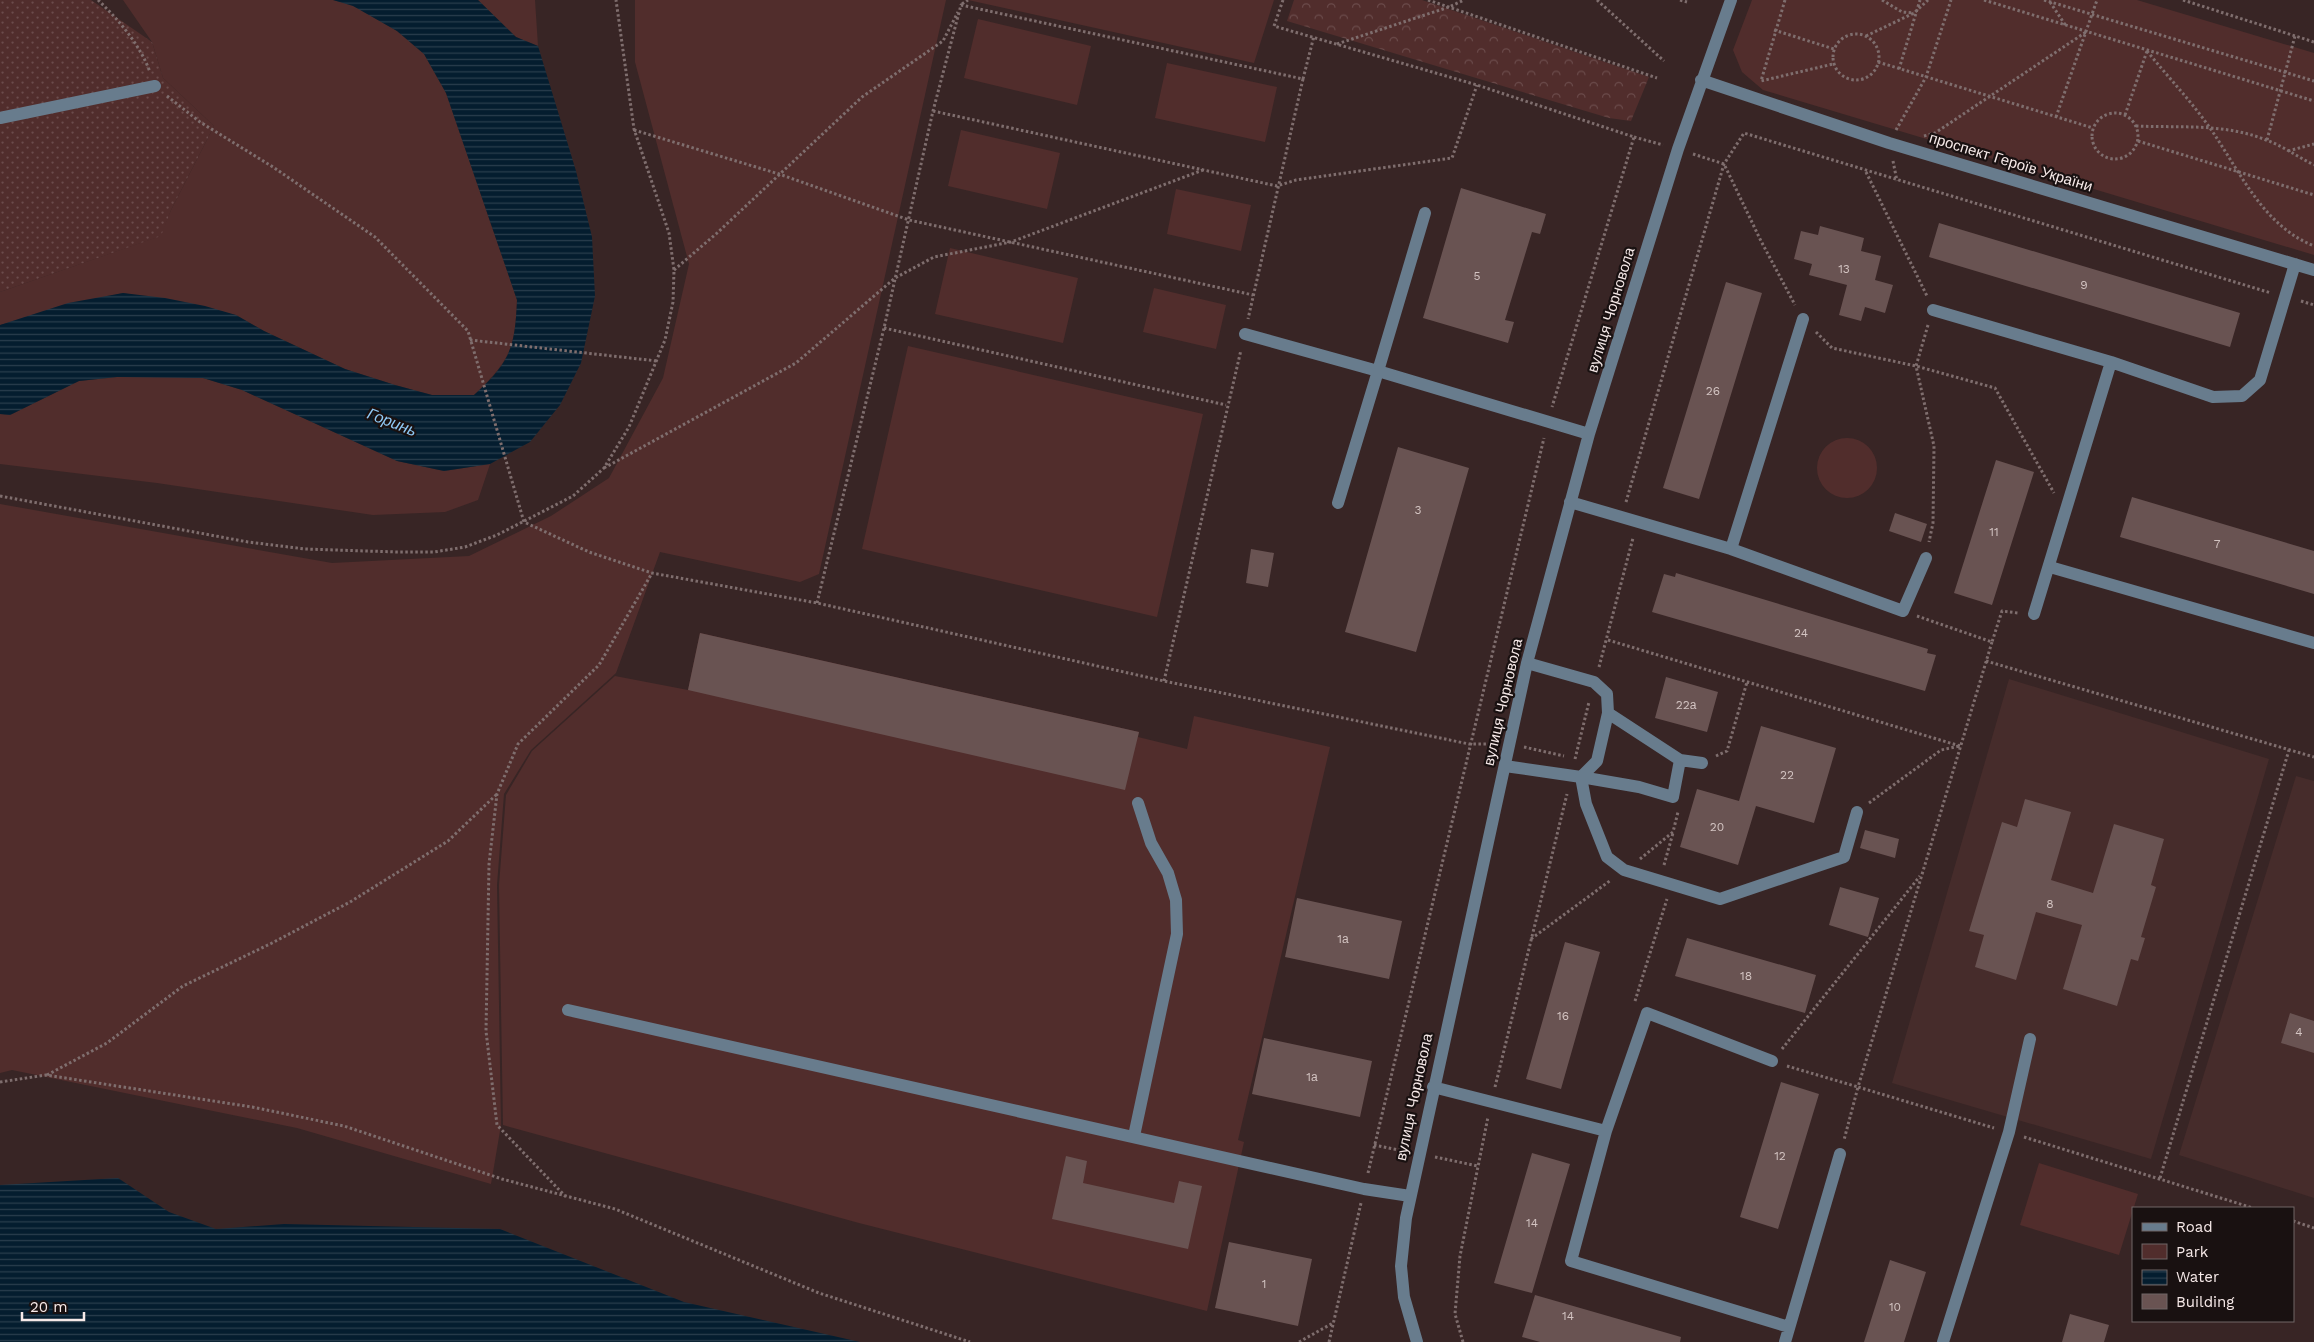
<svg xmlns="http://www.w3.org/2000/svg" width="2314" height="1342" font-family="'Work Sans',sans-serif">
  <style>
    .built { fill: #462c2b }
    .green { fill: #512d2c }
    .forest { fill: url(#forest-crowns) }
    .garden { fill: url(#garden-dots) }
    .water { fill: url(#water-rules) }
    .building { fill: #695352 }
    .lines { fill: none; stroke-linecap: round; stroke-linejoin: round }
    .path { stroke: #7f6e6e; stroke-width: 3; stroke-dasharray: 2.5 2.5; stroke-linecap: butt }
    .minor { stroke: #687c8d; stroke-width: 12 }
    .labels { text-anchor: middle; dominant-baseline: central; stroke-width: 4.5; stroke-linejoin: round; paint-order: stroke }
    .number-label { font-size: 12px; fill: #d3c4c2 }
    .street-label { font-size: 15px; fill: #f6e9e8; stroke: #191111 }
    .water-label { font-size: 16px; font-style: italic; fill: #90c9f5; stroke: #191111 }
  </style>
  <defs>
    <pattern id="forest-crowns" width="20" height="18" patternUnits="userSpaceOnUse" patternTransform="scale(1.25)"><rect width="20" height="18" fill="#512d2c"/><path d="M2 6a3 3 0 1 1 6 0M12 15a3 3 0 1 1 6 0" fill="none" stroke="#6b4b4b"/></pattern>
    <pattern id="garden-dots" width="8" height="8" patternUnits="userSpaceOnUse" patternTransform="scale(1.25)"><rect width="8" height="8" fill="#512d2c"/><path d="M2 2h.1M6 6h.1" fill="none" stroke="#6b4b4b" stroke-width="1.8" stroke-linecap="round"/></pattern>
    <pattern id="water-rules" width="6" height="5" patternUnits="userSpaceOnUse" patternTransform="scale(1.25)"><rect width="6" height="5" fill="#041d2f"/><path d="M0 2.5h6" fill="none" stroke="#293e4d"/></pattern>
  </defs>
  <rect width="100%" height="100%" fill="#382525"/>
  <path class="built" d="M2009,679L2269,759L2151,1159L1892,1083Z
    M2296,776L2314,781V1198L2179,1155Z"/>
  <path class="green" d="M123,0H333L353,5L397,31L424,54L446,93L517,300C515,349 510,361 474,395H432L395,385L345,369L264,331L236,315L123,293L0,325V292L160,236L171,210L214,126L163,78L152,42Z
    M478,0H535L538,46L516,37Z
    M635,0H946L819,574L800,582L660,552L616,673L531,750L504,794L497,885L501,1125L491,1184L297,1128L12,1070L0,1073V504L332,563L469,556L551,516L609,478L663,378L689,264L635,62Z
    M968,0H1274L1254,63Z
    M1752,0H2137L2314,53V255L1763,90L1742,72L1733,50Z
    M978,19L1091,46L1077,105L964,78Z
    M1167,63L1277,87L1265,142L1155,118Z
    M961,130L1060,153L1047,209L948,186Z
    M1176,189L1251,205L1241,251L1167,234Z
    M950,248L1078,278L1063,343L935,314Z
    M1154,288L1226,305L1216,349L1143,332Z
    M908,346L1203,414L1157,617L862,549Z
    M163,376L203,378L242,390L397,461L444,471L490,464L478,500L445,512L373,515L157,483L0,464V414L10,415L79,381L117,377Z
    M1817 468a30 30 0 1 1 60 0a30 30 0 1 1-60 0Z
    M700,633L1139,732L1138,737L1187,749L1194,716L1330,747L1238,1140L1244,1142L1207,1311L859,1223L503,1125L499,885L506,795L532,751L615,676L688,690Z
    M2039,1163L2138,1194L2119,1255L2020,1225Z"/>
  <path class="forest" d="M1294,0H1422L1649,77L1631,121L1609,118L1287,21Z"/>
  <path class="garden" d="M0,0H91L152,42L163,78L214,126L171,210L161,236L0,292Z"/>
  <path class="water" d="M333,0H478L516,37L538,46L576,171L592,237L595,296L581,363L560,405L530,442L490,464L444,471L397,461L242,390L203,378L117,377L79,381L10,415L0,414V325L68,303L123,293L165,298L205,306L236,315L264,331L345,369L395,385L432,395H474C510,362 515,349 517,300L446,93L424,54L397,31L353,6Z
    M118,1178L169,1212L216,1229L284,1224L500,1229L684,1302L860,1342H0V1185Z"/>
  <path class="building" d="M1461,188L1546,214L1540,234L1532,232L1505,320L1514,322L1508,343L1423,318Z
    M1939,223L2240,313L2230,347L1929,257Z
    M1820,226L1864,238L1861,251L1881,256L1875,280L1893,285L1885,313L1865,307L1861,321L1839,315L1847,285L1809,275L1812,264L1794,259L1801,231L1818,235Z
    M1726,282L1762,293L1699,499L1663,488Z
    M1398,447L1469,468L1416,652L1345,632Z
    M1996,460L2034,472L1992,605L1954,593Z
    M2132,497L2314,551V594L2120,537Z
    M1895,513L1927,524L1921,542L1889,531Z
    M1251,549L1274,553L1268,587L1246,583Z
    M1676,573L1928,649L1927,653L1936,655L1925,691L1652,612L1664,574L1675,577Z
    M700,633L1139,732L1125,790L688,690Z
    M1666,677L1718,692L1707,732L1655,718Z
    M1761,726L1836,748L1814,823L1756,806L1738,865L1680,847L1697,789L1739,801Z
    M2025,799L2071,812L2051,880L2093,893L2114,824L2164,839L2151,885L2156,887L2141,937L2145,938L2138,961L2131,959L2117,1006L2063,989L2082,925L2036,912L2016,980L1975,967L1984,935L1969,931L2002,822L2017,827Z
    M1865,830L1899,839L1895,858L1860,848Z
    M1840,887L1879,898L1868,937L1829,925Z
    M1297,898L1402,921L1389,979L1285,957Z
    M1687,938L1816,975L1805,1013L1675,976Z
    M1565,942L1600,952L1561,1089L1526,1079Z
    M2290,1013L2314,1021V1053L2281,1043Z
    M1264,1038L1372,1061L1360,1117L1252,1094Z
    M1781,1082L1819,1094L1778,1229L1740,1217Z
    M1532,1153L1570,1164L1532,1293L1494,1283Z
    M1066,1156L1087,1161L1083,1183L1174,1203L1179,1181L1202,1186L1188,1249L1052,1219Z
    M1229,1242L1312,1259L1298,1326L1215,1308Z
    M1890,1260L1926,1272L1904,1342H1864Z
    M1535,1295L1681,1337L1680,1342H1540L1522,1337Z
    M2070,1314L2109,1325L2104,1342H2062Z"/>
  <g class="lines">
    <path class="path" d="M98,0C119,20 140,45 150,72
      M1283,0L1274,26L1477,85L1634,137L1552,407
      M1428,0L1657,78
      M1597,0L1664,61
      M1680,0L1687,2
      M1785,0L1761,81L1833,64
      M1882,0L1902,12L1914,13
      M1984,0L2314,101
      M2044,0L2314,81
      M2183,0L2314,42
      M2050,2L2066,26
      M962,4L968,0
      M1774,30L1834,49
      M1833 57a23 23 0 1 1 46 0a23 23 0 1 1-46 0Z
      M1866,36L1914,13L1928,0
      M1337,44L1449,7L1464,0
      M2147,51C2168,77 2191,101 2210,128C2240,171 2262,225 2314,246
      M1878,62L2093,128
      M1899,69L1920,0
      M1303,79L1314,36
      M167,96L200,122L273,167L375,237L468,331L524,522L589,552L652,573L817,603L1164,681L1469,744H1493
      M933,111L1277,186L1296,180L1452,158L1477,85
      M2092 136a23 23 0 1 1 46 0a23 23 0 1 1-46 0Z
      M2125,115L2147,51
      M2056,117L2097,0
      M2136,126C2179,128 2225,123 2266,140C2283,146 2298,157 2314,165
      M634,130L779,174L909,220L1253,295
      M1896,130L1926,77L1951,0
      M1924,136L1935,133L2086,32
      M1634,137L1663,145
      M2267,140L2295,36
      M2138,141L2314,195
      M2288,151L2314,144
      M1693,154L1724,164L1761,241L1795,305
      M1893,161L1897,181
      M1866,172L1927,296
      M674,270L716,234L862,97L943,41L958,12
      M2301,301L2314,305
      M1928,325L1916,366L1934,446L1933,523L1929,542
      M884,328L1226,405
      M1816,332L1832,348L1916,366L1995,388L2054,493
      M470,340L657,361
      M604,468L796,363L895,278L934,257L1011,242L1203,170
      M0,496L248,542L305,549L397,552H434L465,547L497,535L573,496L604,468L629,427L665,340L673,302L674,270L669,233L634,129L616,0
      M1626,502L1724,164L1744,133L2271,293
      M817,603L884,328L933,111L961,5L1303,79L1248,319
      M1917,616L1992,642L2002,611L2018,613
      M1608,640L1960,746
      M1992,642L1858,1087L1994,1128
      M1986,661L2314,757
      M1599,667L1633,538
      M1164,681L1241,350
      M1524,747L1564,756
      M1716,756L1727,751L1747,682
      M1575,759L1589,702
      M1869,803L1941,750L1960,746
      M1640,859L1673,832L1678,812
      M1664,865L1673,833
      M1531,939L1611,880
      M1635,1001L1667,899
      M1782,1049L1920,876
      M1787,1066L1858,1087L1844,1140
      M47,1075L107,1043L183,986L272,943L350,902L448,841L497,794
      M0,1082L46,1075L252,1107L344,1126L502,1179L615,1209L819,1293L970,1342
      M1495,1087L1567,794
      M2024,1137L2253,1208
      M1374,1145L1404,1151
      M1435,1157L1478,1166
      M1368,1173L1544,438
      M2160,1178L2289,750
      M566,1197L497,1125L486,1031L489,864L497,794L518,744L599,665L652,573
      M2293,1221L2314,1228
      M1299,1342L1333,1323
      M1329,1342L1361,1203
      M1463,1342L1455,1314L1460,1256L1488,1117"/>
    <path class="minor" d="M1701,80L1889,143L2314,270
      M0,118L155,86
      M1425,213L1378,371L1589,434
      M1933,310L2111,362L2213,397L2242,396L2260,380L2295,264
      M1245,334L1378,371L1338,503
      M1570,502L1731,549L1903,611L1926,558
      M1731,549L1803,319
      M2050,567L2314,643
      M2034,614L2111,362
      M1527,663L1594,682L1607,694L1608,713L1597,761L1581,777L1639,787L1673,797L1680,760L1608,713
      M1680,760L1702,763
      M1505,766L1581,777L1586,804L1607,857L1624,870L1720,899L1844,857L1857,812
      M568,1010L1364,1189L1410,1196
      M1772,1061L1647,1013L1606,1131L1571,1261L1789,1327
      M1433,1087L1606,1131
      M1134,1136L1177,934L1176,900L1168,873L1151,843L1138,803
      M1417,1342L1404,1297L1401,1266L1406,1218L1527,663L1589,434L1678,149L1731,0
      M1785,1342L1840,1154
      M1943,1342L2009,1132L2030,1039"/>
  </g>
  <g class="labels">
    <g class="number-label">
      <text x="1844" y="269">13</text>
      <text x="1477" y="276">5</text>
      <text x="2084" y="285">9</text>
      <text x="1713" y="391">26</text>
      <text x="1418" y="510">3</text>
      <text x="1994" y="532">11</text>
      <text x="2217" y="544">7</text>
      <text x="1801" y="633">24</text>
      <text x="1686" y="705">22а</text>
      <text x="1787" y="775">22</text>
      <text x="1717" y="827">20</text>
      <text x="2050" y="904">8</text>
      <text x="1343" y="939">1а</text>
      <text x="1746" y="976">18</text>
      <text x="1563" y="1016">16</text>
      <text x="2299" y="1032">4</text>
      <text x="1312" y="1077">1а</text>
      <text x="1780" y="1156">12</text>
      <text x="1532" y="1223">14</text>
      <text x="1264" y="1284">1</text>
      <text x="1895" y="1307">10</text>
      <text x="1568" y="1316">14</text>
    </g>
    <g class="street-label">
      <text transform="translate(2011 162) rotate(17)">проспект Героїв України</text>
      <text transform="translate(1611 310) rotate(-73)">вулиця Чорновола</text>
      <text transform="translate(1503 702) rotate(-77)">вулиця Чорновола</text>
      <text transform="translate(1414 1097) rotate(-78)">вулиця Чорновола</text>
    </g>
    <g class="water-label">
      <text transform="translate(392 422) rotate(21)">Горинь</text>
    </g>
  </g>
  <rect x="2132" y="1207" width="162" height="115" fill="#191111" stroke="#716767"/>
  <rect x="2142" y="1223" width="25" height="8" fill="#687c8d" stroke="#716767"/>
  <text x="2176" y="1232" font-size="15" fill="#f6e9e8">Road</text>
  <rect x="2142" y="1244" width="25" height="15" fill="#512d2c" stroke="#716767"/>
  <text x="2176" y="1257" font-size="15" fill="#f6e9e8">Park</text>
  <rect x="2142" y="1270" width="25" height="15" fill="url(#water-rules)" stroke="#716767"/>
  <text x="2176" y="1282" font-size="15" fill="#f6e9e8">Water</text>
  <rect x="2142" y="1294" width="25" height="15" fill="#695352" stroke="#716767"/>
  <text x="2176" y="1307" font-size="15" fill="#f6e9e8">Building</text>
  <path d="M22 1312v8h62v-8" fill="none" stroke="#f6e9e8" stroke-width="2.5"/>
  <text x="30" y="1312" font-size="15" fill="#f6e9e8" stroke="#191111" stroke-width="4" paint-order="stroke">20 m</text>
</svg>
